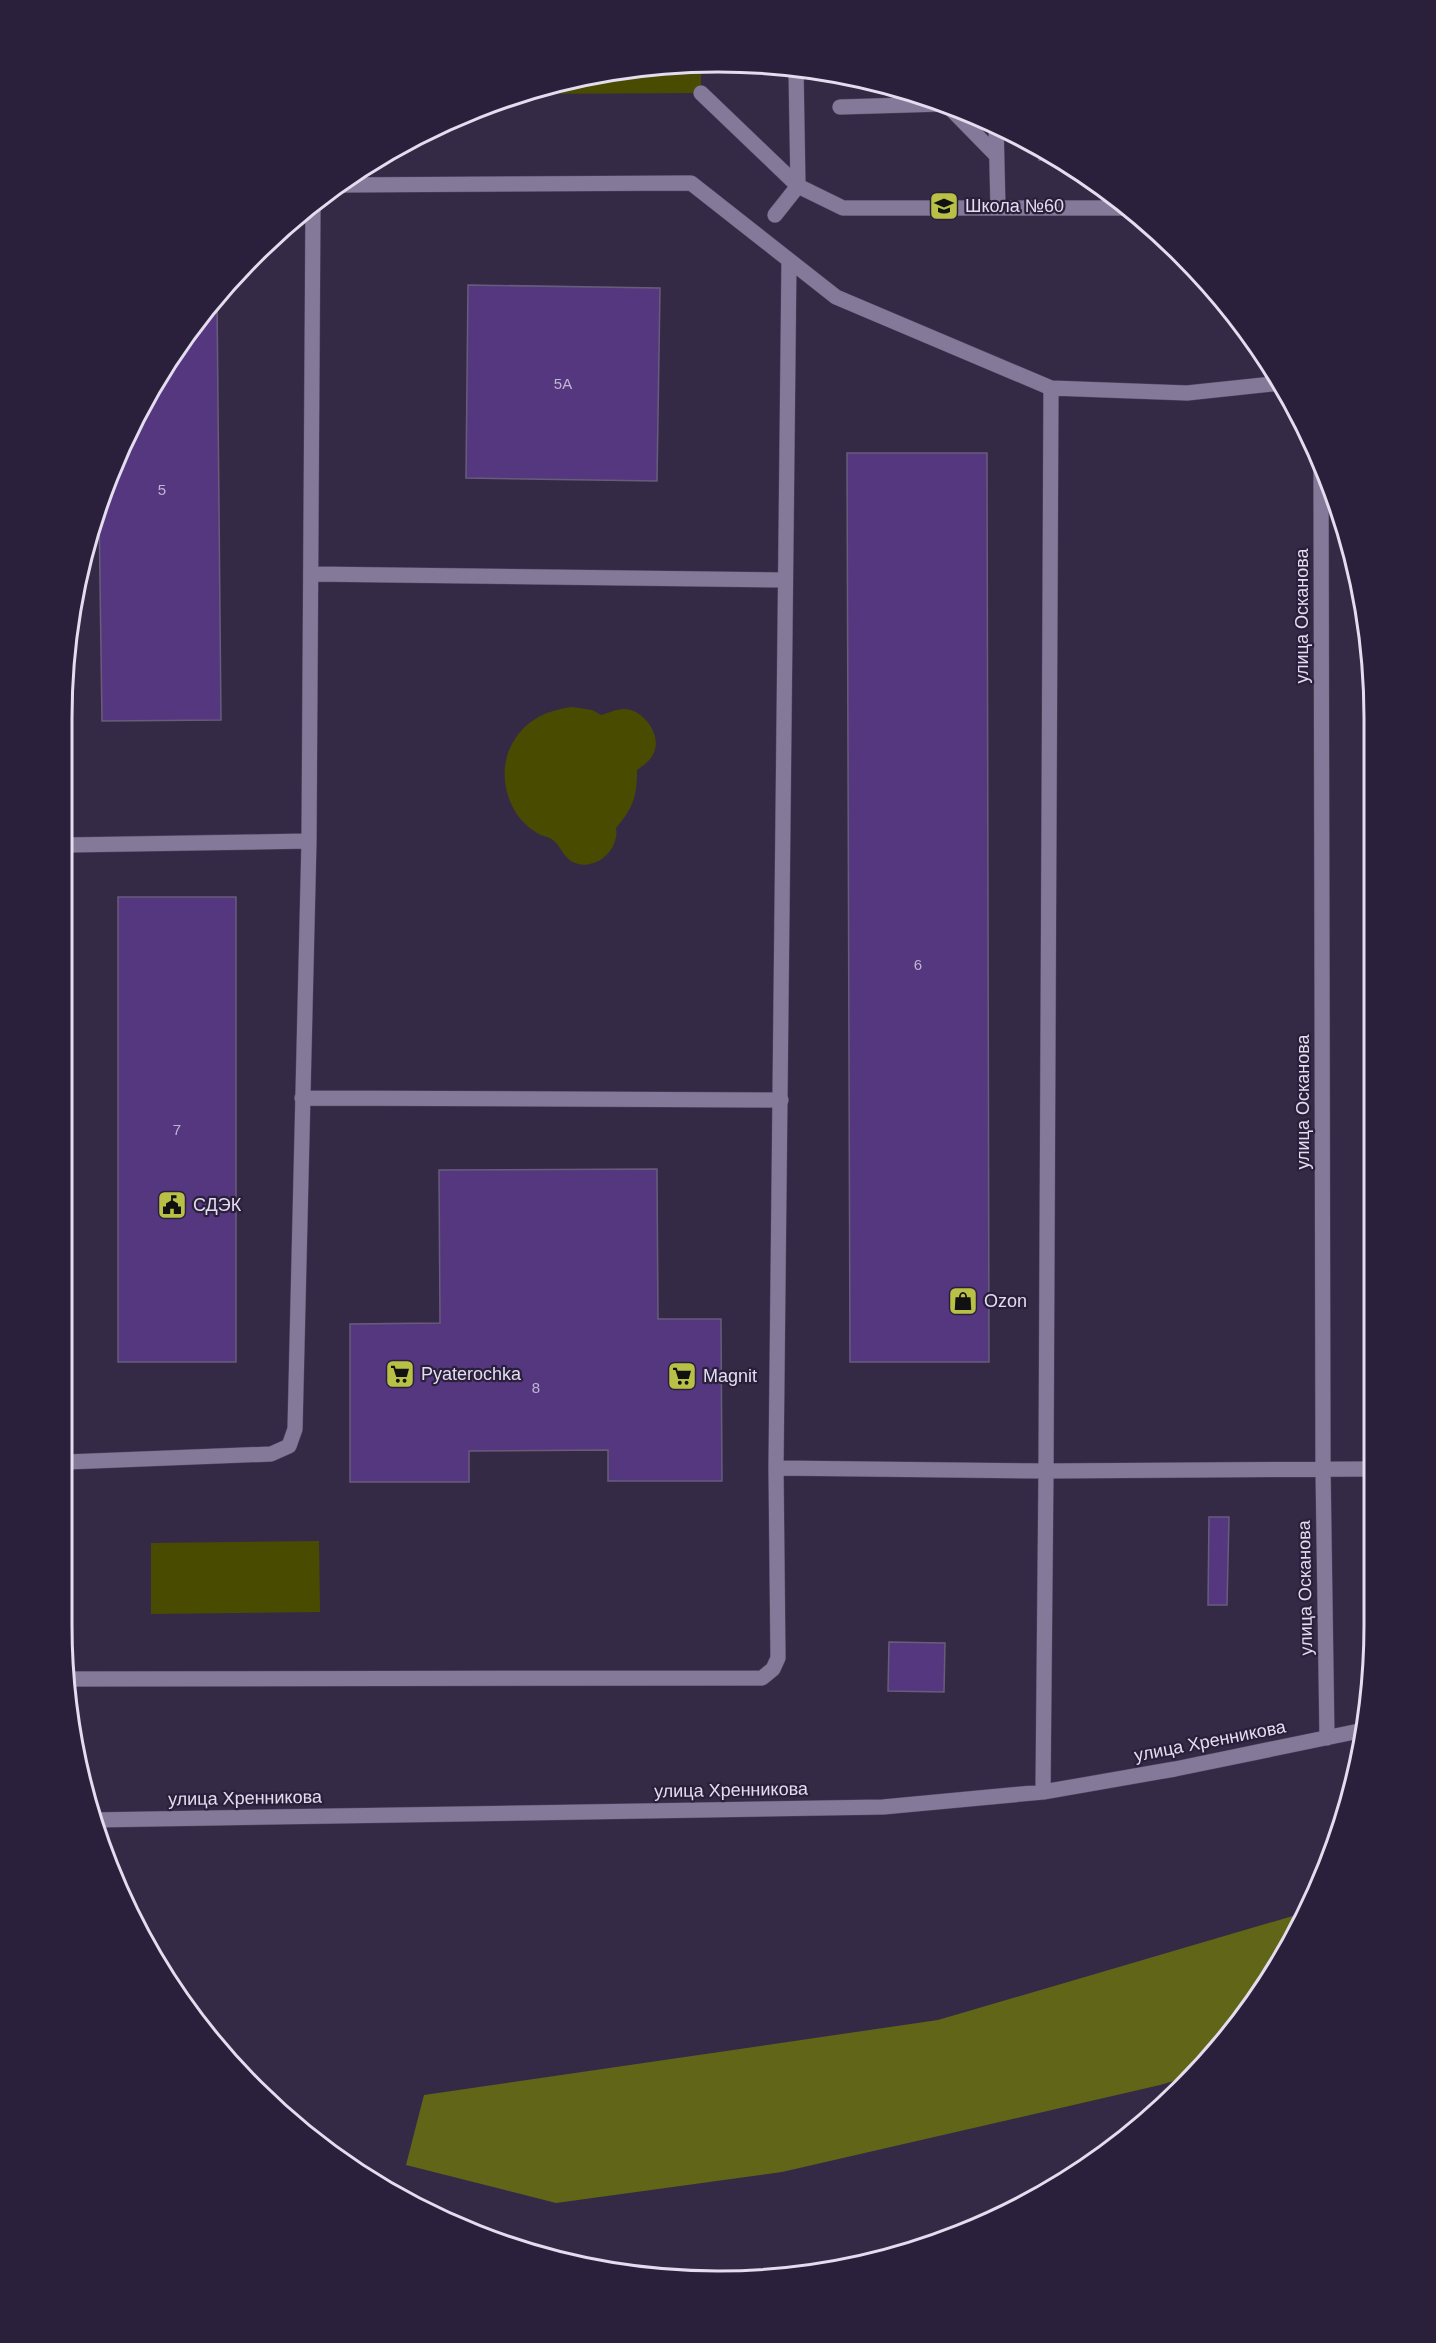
<svg xmlns="http://www.w3.org/2000/svg" width="1436" height="2343" font-family="Helvetica,sans-serif">
  <style>
    .green { fill: #494c00 }
    .forest { fill: #616518 }
    .building { fill: #553780; stroke: #675d7b; stroke-width: 1.5 }
    .lines { fill: none; stroke-linecap: round; stroke-linejoin: round }
    .minor-casing { stroke: #50475e; stroke-width: 16 }
    .minor { stroke: #847999; stroke-width: 15 }
    .labels { text-anchor: middle; dominant-baseline: central; stroke-width: 4.5; stroke-linejoin: round; paint-order: stroke }
    .number-label { font-size: 15px; fill: #c0b4d3 }
    .poi-label { font-size: 18px; fill: #e3ddef; stroke: #2a203b; text-anchor: start }
    .street-label { font-size: 18px; fill: #e3ddef; stroke: #2a203b }
    .rim { fill: none; stroke: #e3ddef; stroke-width: 3 }
  </style>
  <rect width="100%" height="100%" fill="#342a46"/>
  <path class="green" d="M701,65V93L518,94L632,67Z
    M572,707L592,710L601,715C608,713 617,709 624,709C642,709 660,732 655,749C653,759 644,765 637,770C637,797 633,808 616,828C620,850 594,874 571,861C563,856 560,845 553,840C549,837 542,836 537,833C508,816 497,777 510,748C523,721 544,711 572,707Z
    M319,1541L320,1612L151,1614V1543Z"/>
  <path class="forest" d="M1303,1913L1239,2024L1194,2075L1160,2085L782,2172L556,2203L406,2165L424,2095L938,2020Z"/>
  <path class="building" d="M1039,148L1058,160H1039Z
    M468,285L660,288L657,481L466,478Z
    M217,297L221,720L102,721L99,511L111,467L197,319Z
    M847,453H987L989,1362H850Z
    M118,897H236V1362H118Z
    M657,1169L658,1319H721L722,1481H608V1450L469,1451V1482H350V1324L440,1323L439,1170Z
    M1209,1517H1229L1227,1605H1208Z
    M889,1642L945,1643L944,1692L888,1691Z"/>
  <g class="lines">
    <g class="minor-casing">
      <path id="minor" d="M701,93L798,186L843,208H1129
        M840,107L942,104
        M949,107L996,155
        M996,124L998,208
        M340,185L691,183L836,297L1051,388L1187,393L1281,383
        M775,215L798,186L796,69
        M789,260L776,1468L1046,1471L1370,1469
        M1321,466L1323,1468L1327,1738
        M311,574L785,580
        M67,845L309,841
        M302,1098L781,1100
        M67,1462L271,1454L289,1446L295,1429L309,841L313,205
        M67,1679L762,1678L773,1669L778,1658L776,1468
        M1043,1792L1046,1471L1051,388
        M93,1820L883,1807L1043,1792L1175,1769L1364,1730"/>
    </g>
    <use href="#minor" class="minor"/>
  </g>
  <defs>
    <g id="school-square" transform="scale(1.5)"><rect x="-9" y="-9" width="18" height="18" rx="4" fill="#b9c046" stroke="#2a203b"/><path d="M0-5L7-2L0 1L-7-2ZM-4 1L0 2.5L4 1V4Q0 6-4 4Z" fill="#111"/></g>
    <g id="civic-square" transform="scale(1.5)"><rect x="-9" y="-9" width="18" height="18" rx="4" fill="#b9c046" stroke="#2a203b"/><path d="M-.6-6.5H3V-4.5H.6V-3L4-1V1h2V6H-6V1h2V-1L-.6-3ZM-1.2 2.5V6h2.4V2.5Z" fill="#111"/></g>
    <g id="shop-square" transform="scale(1.5)"><rect x="-9" y="-9" width="18" height="18" rx="4" fill="#b9c046" stroke="#2a203b"/><path d="M-5-2.5h2.3a2.7 3.5 0 0 1 5.4 0H5L5.5 6h-11ZM-1.5-2.5h3a1.5 2.3 0 0 0-3 0Z" fill="#111"/></g>
    <g id="supermarket-square" transform="scale(1.5)"><rect x="-9" y="-9" width="18" height="18" rx="4" fill="#b9c046" stroke="#2a203b"/><path d="M-6-5.5h2.5l.6 2H6L4.5 2H-2.5L-4.4-4H-6ZM-1.5 3.2a1.3 1.3 0 1 0 .1 0ZM3 3.2a1.3 1.3 0 1 0 .1 0Z" fill="#111"/></g>
  </defs>
  <g fill-rule="evenodd">
    <use href="#school-square" x="944" y="206"/>
    <use href="#civic-square" x="172" y="1205"/>
    <use href="#shop-square" x="963" y="1301"/>
    <use href="#supermarket-square" x="400" y="1374"/>
    <use href="#supermarket-square" x="682" y="1376"/>
  </g>
  <g class="labels">
    <g class="number-label">
      <text x="563" y="383">5А</text>
      <text x="162" y="489">5</text>
      <text x="918" y="964">6</text>
      <text x="177" y="1129">7</text>
      <text x="536" y="1387">8</text>
    </g>
    <g class="poi-label">
      <text x="965" y="206">Школа №60</text>
      <text x="193" y="1205">СДЭК</text>
      <text x="984" y="1301">Ozon</text>
      <text x="421" y="1374">Pyaterochka</text>
      <text x="703" y="1376">Magnit</text>
    </g>
    <g class="street-label">
      <text transform="translate(1302 616) rotate(-90)">улица Осканова</text>
      <text transform="translate(1303 1102) rotate(-90)">улица Осканова</text>
      <text transform="translate(1305 1588) rotate(-91)">улица Осканова</text>
      <text transform="translate(1210 1741) rotate(-11)">улица Хренникова</text>
      <text transform="translate(731 1790) rotate(-1)">улица Хренникова</text>
      <text transform="translate(245 1798) rotate(-1)">улица Хренникова</text>
    </g>
  </g>
  <path d="M0 0H1436V2343H0ZM718 72H718A646 646 0 0 1 1364 718V1625A646 646 0 0 1 718 2271H718A646 646 0 0 1 72 1625V718A646 646 0 0 1 718 72Z" fill="#2a203b" fill-rule="evenodd"/>
  <path class="rim" d="M718 72H718A646 646 0 0 1 1364 718V1625A646 646 0 0 1 718 2271H718A646 646 0 0 1 72 1625V718A646 646 0 0 1 718 72Z"/>
</svg>
